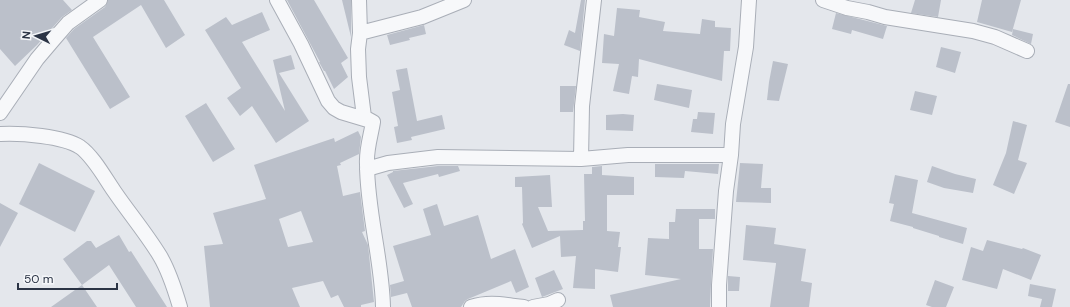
<svg xmlns="http://www.w3.org/2000/svg" width="1070" height="307" font-family="'DM Sans',sans-serif">
  <style>
    .building { fill: #bbc0ca; fill-rule: evenodd }
    .lines { fill: none; stroke-linecap: round; stroke-linejoin: round }
    .street-casing { stroke: #a9aeb7; stroke-width: 16 }
    .street { stroke: #f7f8fa; stroke-width: 14 }
  </style>
  <rect width="100%" height="100%" fill="#e4e7ec"/>
  <path class="building" d="M0,0H63L72,10L62,17L37,45L15,66L0,49Z
    M108,0H164L185,35L166,48L141,5L93,37L130,97L110,109L66,38L74,29L105,7Z
    M287,0H314L348,58L341,63L348,77L334,89L325,71H324L319,62H320Z
    M342,0H351V37Z
    M581,0H585L580,51L564,45L569,30L575,33Z
    M915,0H941L938,17L911,13Z
    M982,0H1021L1012,32L977,22Z
    M617,8L640,10L639,17L665,22L663,31L700,34L702,19L715,21V27L731,28L730,51H724L722,81L639,59L638,77L632,76L629,94L613,91L619,64L602,63L604,34L614,36Z
    M262,12L270,30L242,42L285,111L273,60L291,55L295,69L279,73L309,121L276,143L252,106L240,116L227,98L241,88L205,30L226,17L232,25Z
    M836,13L887,26L883,39L852,30L851,34L832,29Z
    M424,25L426,34L409,38L410,40L390,45L387,35Z
    M1013,29L1033,34L1031,44L1012,35Z
    M941,47L961,52L955,73L936,67Z
    M773,61L788,64L779,101L767,100L769,82Z
    M407,68L417,121L442,115L445,129L411,137L412,140L397,143L394,127L398,126L392,92L400,90L396,70Z
    M657,84L692,90L689,108L654,100Z
    M1068,84H1070V127L1055,122Z
    M560,86H576L573,112H560Z
    M915,91L937,96L932,115L910,110Z
    M206,103L235,149L213,162L185,116Z
    M698,112L715,113L713,134L691,132L693,119H697Z
    M623,114L634,115L633,131L606,130V115Z
    M1013,121L1027,125L1018,160L1027,163L1014,194L993,185L1006,153Z
    M358,131L361,137L359,154L340,163L341,165L337,166L343,196L360,192L365,231L362,232L368,245L374,302L361,305V307H344L338,295L331,298L323,281L292,288L300,307H210L204,246L223,244L213,213L266,199L254,165L334,138L335,142ZM301,211L313,242L288,247L279,219Z
    M39,163L95,191L75,232L19,204Z
    M740,163L763,164L761,188H771V203L736,202Z
    M655,164H719L718,174L685,171L684,178L655,177Z
    M438,166H458L460,171L439,177L438,174L403,183L413,204L404,208L387,175L393,172V171Z
    M602,166V175L634,177V195H607V231L620,232L618,247H621L618,272L595,269V289L573,288L576,256L561,257L560,236L532,248L522,224L523,223L522,187H515V177L550,175L552,207H538L548,231L583,230V221H585L584,174H592V167Z
    M932,166L955,174L976,179L973,193L944,188L927,182Z
    M895,175L918,180L912,213L967,228L963,244L939,237V236L913,228V227L890,221L894,204L889,203Z
    M0,203L18,213L0,247Z
    M437,204L444,226L478,215L491,259L515,249L529,287L516,293L511,281L468,299L465,301L461,307H412L407,293L391,297L390,285L404,281L393,246L431,235L423,209Z
    M676,209H715V219H699V249H713L711,284L710,307H613L610,295L681,279L645,275L648,238L669,239V222H675Z
    M746,225L776,228L774,244L806,249L801,281L812,283L809,307H770L776,264V263L743,260Z
    M119,235L129,252L131,251L167,307H136L109,265L82,285L63,259L87,241H91L96,248Z
    M987,240L1022,249L1023,248L1041,255L1031,280L1003,269L997,289L962,280L971,247L983,251Z
    M554,270L563,289L542,297L535,278Z
    M728,276L740,277L739,291H728Z
    M935,280L954,287L946,307H932L926,305Z
    M1030,284L1056,289L1052,307H1040L1042,299L1028,296Z
    M82,285L97,307H51Z"/>
  <g class="lines">
    <g class="street-casing">
      <path id="street" d="M277,0L301,44L328,101L334,108L341,112L371,121
        M359,0L360,33L358,49L359,77L364,117L373,122C371,135 366,150 367,164C367,212 382,259 383,307
        M823,0L847,8L868,12L885,17L973,31L995,37L1027,51
        M360,33L422,17L464,0
        M0,113L37,59L54,39L68,23L100,0
        M0,134C21,133 63,136 80,147C93,156 105,178 114,191C129,213 146,233 160,256C169,271 175,290 180,307
        M581,159L582,106L594,0
        M367,169L388,163L438,157L581,159L628,155H731
        M471,307C490,301 504,305 524,307
        M533,307L549,304L558,300
        M719,307V285L726,191L731,155L733,124L746,47L749,0"/>
    </g>
    <use href="#street" class="street"/>
  </g>
  <g transform="translate(36 36) rotate(275)" stroke="#f4f6f9" stroke-width="3" paint-order="stroke">
  <path d="M0-3L7 15L0 10L-7 15Z" fill="#2b3445"/>
  <text y="-6" font-size="11" font-weight="bold" text-anchor="middle" fill="#2b3445">N</text>
  </g>
  <path d="M18 283v6h99v-6" fill="none" stroke="#2b3445" stroke-width="2"/>
  <text x="24" y="283" font-size="12" fill="#2b3445" stroke="#f4f6f9" stroke-width="3" paint-order="stroke">50 m</text>
</svg>
